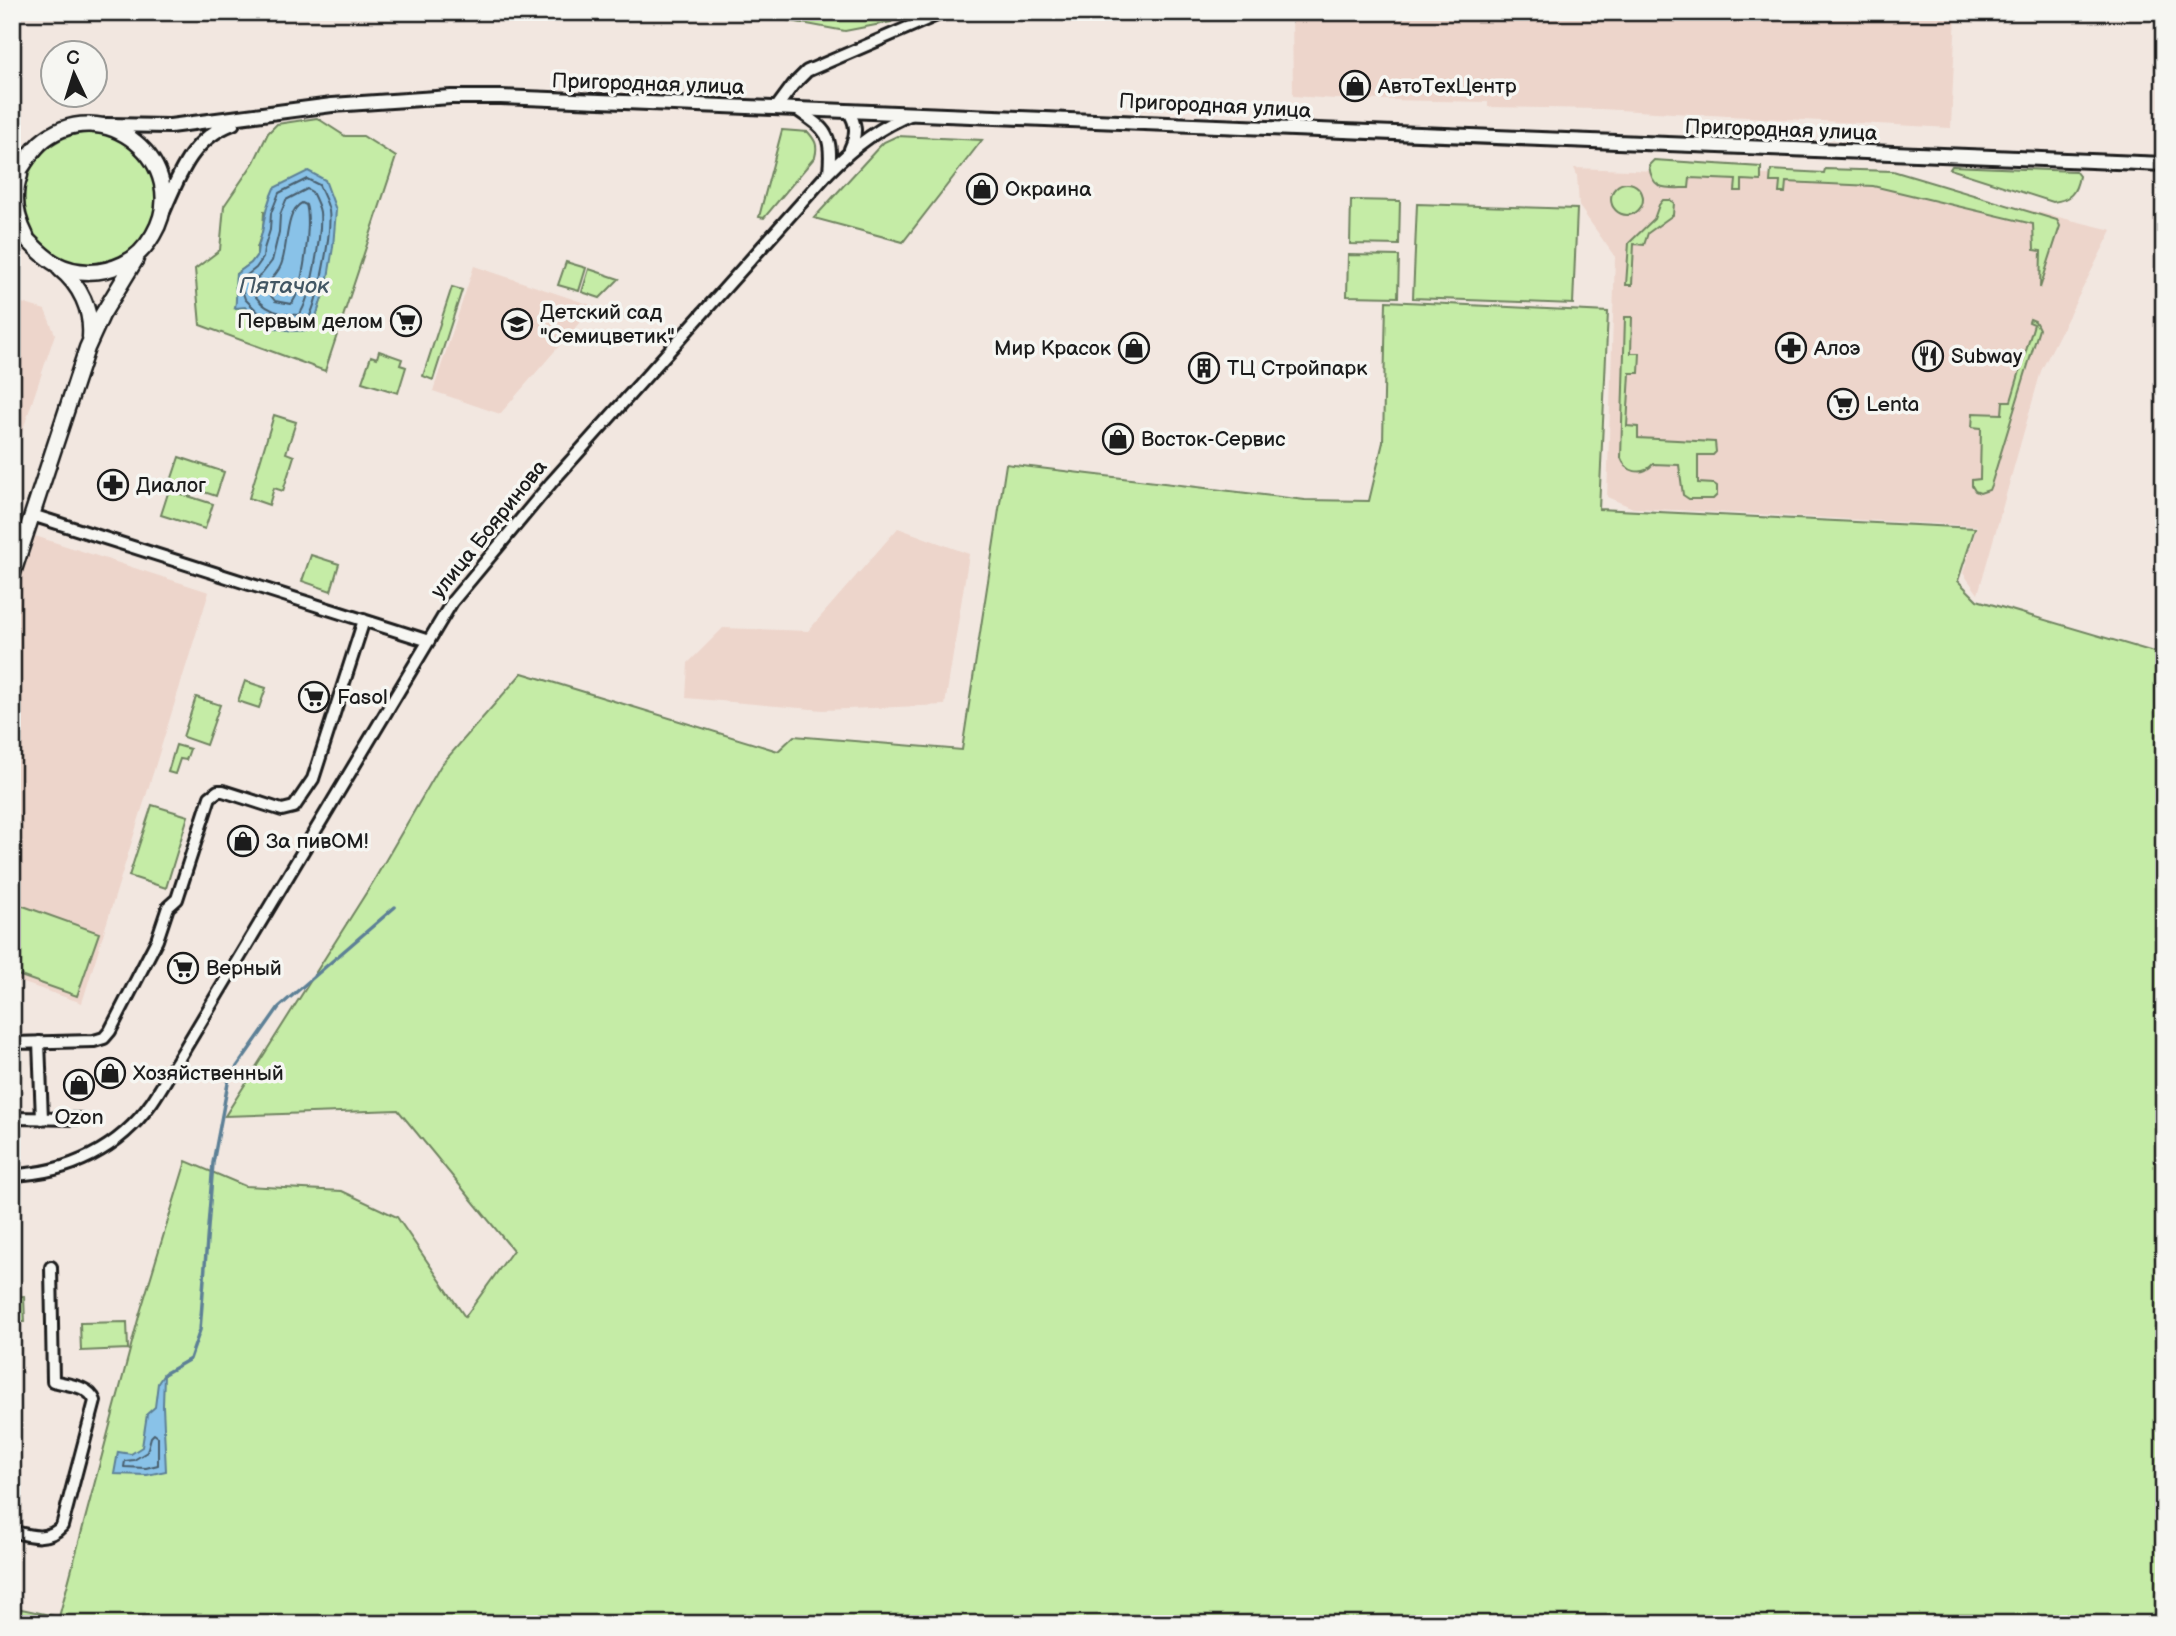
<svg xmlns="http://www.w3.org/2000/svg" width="2176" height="1636" font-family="'Balsamiq Sans',sans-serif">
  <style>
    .built { fill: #edd5cb }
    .green { fill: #c5eca6; stroke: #708461; stroke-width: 2; fill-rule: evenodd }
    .water { fill: #89c2e8; stroke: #5d8096; stroke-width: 2 }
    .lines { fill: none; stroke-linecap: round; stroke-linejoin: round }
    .shore { stroke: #485e6e; stroke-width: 2 }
    .stream { stroke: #5d8096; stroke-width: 3.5 }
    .minor-casing { stroke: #1c1c1c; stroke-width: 16 }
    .tertiary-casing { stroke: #1c1c1c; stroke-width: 18 }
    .secondary-casing { stroke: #1c1c1c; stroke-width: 19 }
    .minor { stroke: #f6f6f2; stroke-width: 10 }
    .tertiary { stroke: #f6f6f2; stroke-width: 12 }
    .secondary { stroke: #f6f6f2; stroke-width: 14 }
    .labels { text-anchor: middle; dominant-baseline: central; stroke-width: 7; stroke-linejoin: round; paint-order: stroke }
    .street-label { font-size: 21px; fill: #1c1c1c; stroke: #f6f6f2 }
    .poi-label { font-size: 21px; fill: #1c1c1c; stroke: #f6f6f2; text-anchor: start }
    .water-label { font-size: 23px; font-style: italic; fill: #425663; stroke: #f6f6f2 }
  </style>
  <rect width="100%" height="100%" fill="#f2e7e0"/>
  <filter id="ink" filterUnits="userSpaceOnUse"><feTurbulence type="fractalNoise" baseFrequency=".0143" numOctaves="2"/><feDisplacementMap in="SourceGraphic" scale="14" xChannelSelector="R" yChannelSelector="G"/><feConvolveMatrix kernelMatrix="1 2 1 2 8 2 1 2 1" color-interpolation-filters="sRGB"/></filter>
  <g filter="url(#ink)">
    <path class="built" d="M1292,12H1956L1951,128L1600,109L1488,107V102L1335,99L1293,96Z
      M1574,168L1906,180L2112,230L2041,371L1978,594L1963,573L1977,526L1633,508L1607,497L1615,257L1579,206L1577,175Z
      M474,266L594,306L500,414L433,391Z
      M12,300L45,310L55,334L16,450L12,449Z
      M898,528L969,554L945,705L823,710L686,698L688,663L723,628L808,631Z
      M35,536L209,592L82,1003L12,979V606Z"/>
    <path class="green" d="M742,12H903L891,22L845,31Z
      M317,118L345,136H363L396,157L325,371L200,325L195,269L220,250L224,206L254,162L268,133L277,124ZM264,212L328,278L312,330L260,325L245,307L235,308L238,297L236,274L251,263L257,255V248L263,229Z
      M782,130L808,132C816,141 818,146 815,157L764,218L759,217Z
      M24 199a66 66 0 1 1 132 0a66 66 0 1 1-132 0Z
      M897,136L982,140L903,242L814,218L878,148L884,142Z
      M1654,160L1761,167V181L1742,180V191H1735L1736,180L1690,178L1689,188C1666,188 1652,192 1649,165Z
      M1952,166L2075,171L2079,176C2076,193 2070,200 2053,202L1950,169Z
      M1825,169L1893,171L2057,220L2060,226L2040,288L2041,251L2034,250L2033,224L1873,186L1786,182L1785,193H1779L1780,182H1770L1771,170L1824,173Z
      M1611 199a16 16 0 1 1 32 0a16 16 0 1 1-32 0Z
      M1351,200L1400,201L1399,245L1350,244Z
      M1663,200H1670L1674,203L1673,215L1648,233L1644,245L1634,244L1632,285H1626L1629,243L1654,219L1659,205Z
      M1417,204L1577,209L1573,304L1413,298Z
      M1348,255L1399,256L1398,297L1347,296Z
      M566,262L586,268L579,291L558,285Z
      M589,269L619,279L600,298L582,292Z
      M452,287L462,290L433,380L423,376Z
      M1386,301L1608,312L1599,509L1975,528L1958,581L1977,600L2164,655V1624H12V1607L59,1617L139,1316L186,1161L245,1186L342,1191L397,1217L465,1317L513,1250L398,1110L225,1116L373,882L441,765L522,673L778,751L794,736L962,750L1006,464L1305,500L1369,501L1383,442Z
      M1625,317H1632L1631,353H1640L1639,373H1630L1627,426L1638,427V438L1715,442L1716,452L1713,455H1698V483L1714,484L1717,486V495L1713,499H1689L1683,495L1679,465L1653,464C1642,477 1626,472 1621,458Z
      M2030,319L2035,321L2039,329L1991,485L1989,490L1980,493L1975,491L1972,486V480L1980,479L1981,428L1972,427L1973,413L2002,414L2003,401H2011L2034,324L2029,322Z
      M379,351L402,359L400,365L406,367L398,393L362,382L371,356L377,358Z
      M274,415L296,422L286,453L294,456L283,491L274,488L269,505L249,498Z
      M179,457L224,472L216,496L171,481Z
      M169,490L213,504L205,529L161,515Z
      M311,555L339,564L331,591L302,581Z
      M245,681L266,688L259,708L238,701Z
      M196,697L220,705L206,745L183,737Z
      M176,745L190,749L186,760L180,759L175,774L168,772Z
      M152,805L188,816L166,888L129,876Z
      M12,902L99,933L77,996L12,973Z
      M24,1296L25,1322H12V1297Z
      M127,1322L128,1349L81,1351L80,1323Z"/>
    <path class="water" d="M308,171L325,180L336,210L333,247L328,278L312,330L293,331L260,325L245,307L235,308C238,296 234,287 236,274L251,263L257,255C257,245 262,237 263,227C265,212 268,201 274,188Z
      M164,1374L163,1406L166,1471L147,1475L114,1474L118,1452L131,1454L142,1447L147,1414L155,1407L158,1383Z"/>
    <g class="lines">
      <path class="shore" d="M307,179L319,185C322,193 328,203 329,211C332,232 318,306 306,323L293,324L264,318L245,299L241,287L242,279L256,268L263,258L264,249L270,230L271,213L279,193Z
        M307,189L312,192C315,198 319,206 320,212C322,232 311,300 299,315C276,315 257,308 250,284L262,274L272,261L279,232L280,215L286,200Z
        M302,203L306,205C312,222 303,292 291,304L275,301L264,287C270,281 278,273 281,265C288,248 285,211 302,203Z
        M154,1434L158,1437V1465L146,1468L124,1467L125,1461L134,1460L147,1452L151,1437Z"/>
      <path class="stream" d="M164,1374L190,1359L200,1330L213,1163L229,1078L279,1007L395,907"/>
      <g class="minor-casing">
        <path id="minor" d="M776,108L793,85L807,71L944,12
          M796,109C826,130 833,133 829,172
          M848,111C857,124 857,134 850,149
          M32,515L429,641
          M39,1042L42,1119
          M12,1043L94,1041L104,1038L110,1031L157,940L168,907L177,899L210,797L218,791H223L282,810L294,807L313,779L364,620
          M12,1118L81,1119
          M12,1175C69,1173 119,1149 152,1102C161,1089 169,1074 178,1060L452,602L551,483L829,172C853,147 879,127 912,114
          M12,1531C30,1536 48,1542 62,1526L95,1401C89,1385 67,1385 53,1381L51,1267"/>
      </g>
      <g class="tertiary-casing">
        <path id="tertiary" d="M106,125L170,126L332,105L451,97H501L2164,164
          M163,212C179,175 192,138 233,123"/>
      </g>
      <g class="secondary-casing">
        <path id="secondary" d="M20,175C12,196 16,216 26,236
          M12,182C21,169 29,154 40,143C102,89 195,164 153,235C146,247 136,258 123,264C102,274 77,275 56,264C39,255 28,238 12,226
          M60,269C80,285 92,310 90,337
          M12,576L87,348L102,315L136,259"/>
      </g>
      <use href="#minor" class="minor"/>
      <use href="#tertiary" class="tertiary"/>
      <use href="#secondary" class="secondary"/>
    </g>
  </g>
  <defs>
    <g id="shop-ring" transform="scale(1.575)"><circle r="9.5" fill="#f6f6f2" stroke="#1c1c1c" stroke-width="1.5"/><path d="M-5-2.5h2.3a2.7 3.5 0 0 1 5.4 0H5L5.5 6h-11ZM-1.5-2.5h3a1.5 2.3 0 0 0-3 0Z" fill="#1c1c1c"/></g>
    <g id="supermarket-ring" transform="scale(1.575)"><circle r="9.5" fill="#f6f6f2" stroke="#1c1c1c" stroke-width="1.5"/><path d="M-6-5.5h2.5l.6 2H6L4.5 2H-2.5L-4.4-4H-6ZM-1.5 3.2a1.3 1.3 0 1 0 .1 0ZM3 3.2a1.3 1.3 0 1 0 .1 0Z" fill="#1c1c1c"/></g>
    <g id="school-ring" transform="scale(1.575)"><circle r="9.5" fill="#f6f6f2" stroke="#1c1c1c" stroke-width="1.5"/><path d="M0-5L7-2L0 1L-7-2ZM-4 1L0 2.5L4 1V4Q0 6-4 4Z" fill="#1c1c1c"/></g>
    <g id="pharmacy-ring" transform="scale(1.575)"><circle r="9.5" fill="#f6f6f2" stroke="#1c1c1c" stroke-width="1.5"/><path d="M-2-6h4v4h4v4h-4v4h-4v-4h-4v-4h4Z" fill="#1c1c1c"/></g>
    <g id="restaurant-ring" transform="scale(1.575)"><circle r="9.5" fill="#f6f6f2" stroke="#1c1c1c" stroke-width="1.5"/><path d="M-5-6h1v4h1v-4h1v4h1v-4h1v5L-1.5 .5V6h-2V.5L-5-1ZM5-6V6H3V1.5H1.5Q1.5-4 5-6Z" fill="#1c1c1c"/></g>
    <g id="building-ring" transform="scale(1.575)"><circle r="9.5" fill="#f6f6f2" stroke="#1c1c1c" stroke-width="1.5"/><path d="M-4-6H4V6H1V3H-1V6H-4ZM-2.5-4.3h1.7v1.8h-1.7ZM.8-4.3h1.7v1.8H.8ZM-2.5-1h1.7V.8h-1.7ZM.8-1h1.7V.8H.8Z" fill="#1c1c1c"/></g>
  </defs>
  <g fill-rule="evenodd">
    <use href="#shop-ring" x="1355" y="86"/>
    <use href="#shop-ring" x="982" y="189"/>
    <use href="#supermarket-ring" x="406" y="321"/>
    <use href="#school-ring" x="517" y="324"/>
    <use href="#shop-ring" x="1134" y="348"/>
    <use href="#pharmacy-ring" x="1791" y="348"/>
    <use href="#restaurant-ring" x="1928" y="356"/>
    <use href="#building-ring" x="1204" y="368"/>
    <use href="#supermarket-ring" x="1843" y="404"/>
    <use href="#shop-ring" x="1118" y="439"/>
    <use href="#pharmacy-ring" x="113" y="485"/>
    <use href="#supermarket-ring" x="314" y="697"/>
    <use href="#shop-ring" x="243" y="841"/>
    <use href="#supermarket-ring" x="183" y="968"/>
    <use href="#shop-ring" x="110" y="1073"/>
    <use href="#shop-ring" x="79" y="1085"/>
  </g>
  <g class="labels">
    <g class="street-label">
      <text transform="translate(648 84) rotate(2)">Пригородная улица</text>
      <text transform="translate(1215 106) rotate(3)">Пригородная улица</text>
      <text transform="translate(1781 130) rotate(2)">Пригородная улица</text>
      <text transform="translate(489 529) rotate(-51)">улица Бояринова</text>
    </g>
    <g class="poi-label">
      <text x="1378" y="86">АвтоТехЦентр</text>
      <text x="1005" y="189">Окраина</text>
      <text x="540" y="312">Детский сад<tspan x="540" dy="24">"Семицветик"</tspan></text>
      <text x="383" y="321" text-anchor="end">Первым делом</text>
      <text x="1111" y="348" text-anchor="end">Мир Красок</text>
      <text x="1814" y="348">Алоэ</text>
      <text x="1951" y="356">Subway</text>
      <text x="1227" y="368">ТЦ Стройпарк</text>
      <text x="1866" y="404">Lenta</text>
      <text x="1141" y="439">Восток-Сервис</text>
      <text x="136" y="485">Диалог</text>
      <text x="337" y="697">Fasol</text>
      <text x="266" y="841">За пивОМ!</text>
      <text x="206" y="968">Верный</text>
      <text x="133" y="1073">Хозяйственный</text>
      <text x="79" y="1117" text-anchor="middle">Ozon</text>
    </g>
    <g class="water-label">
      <text x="284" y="286">Пятачок</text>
    </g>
  </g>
  <rect width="2176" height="1636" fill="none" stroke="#f6f6f2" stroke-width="42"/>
  <rect x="21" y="21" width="2134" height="1594" fill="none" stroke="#1c1c1c" stroke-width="2.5" filter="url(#ink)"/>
  <g transform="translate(74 74) rotate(356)"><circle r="33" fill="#f6f6f2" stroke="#9f9f9c" stroke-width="2"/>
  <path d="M0-5L12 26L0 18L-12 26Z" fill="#1c1c1c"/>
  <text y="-10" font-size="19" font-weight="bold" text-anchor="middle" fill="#1c1c1c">С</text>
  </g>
</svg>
